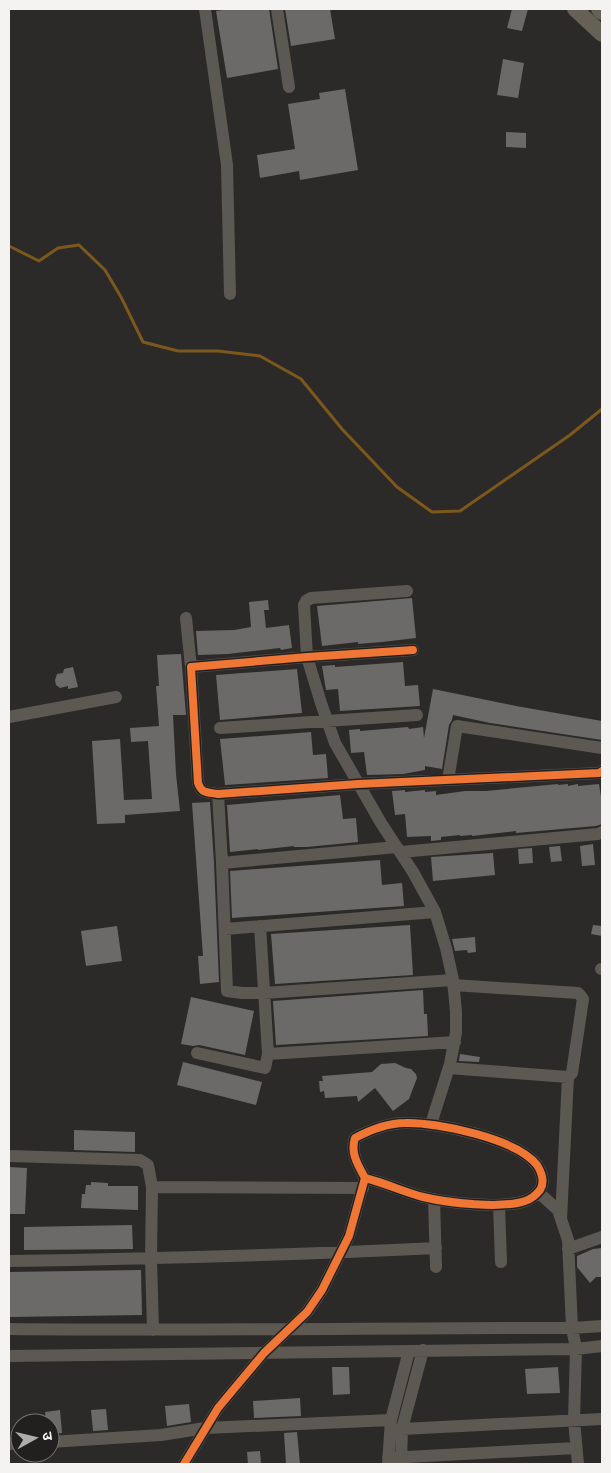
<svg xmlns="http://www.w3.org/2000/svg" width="611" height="1473" font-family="Raleway,'Noto Sans Devanagari',sans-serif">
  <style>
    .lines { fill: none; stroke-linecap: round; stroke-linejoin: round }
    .stream { stroke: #7d581c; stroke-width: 3 }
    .building { fill: #6b6a69 }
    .minor { stroke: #5d5851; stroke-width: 12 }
    .major { stroke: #666056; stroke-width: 16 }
    .cycleway-casing { stroke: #22201e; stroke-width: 11 }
    .cycleway { stroke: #f07635; stroke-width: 8 }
  </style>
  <rect width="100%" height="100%" fill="#2b2a28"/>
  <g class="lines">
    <path class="stream" d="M9,246L39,261L58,248L79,245L105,270L121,297L143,342L178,351H218L260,356L301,379L342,429L397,487L432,512L460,511L570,435L602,409"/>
  </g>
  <path class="building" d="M230,9H269L278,69L227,78L216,11Z
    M285,9H330L335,39L291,46Z
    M512,9H528L522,31L507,28Z
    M503,59L524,63L518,98L497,95Z
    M345,89L358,170L300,180L299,171L260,178L257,155L295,149L288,104L320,99L319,93Z
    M506,132L526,133V148L506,147Z
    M412,598L416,638L382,642L358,644V642L322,646L317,606Z
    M268,600L269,610H264L266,628L289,625L292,648L281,650L280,648L228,654L198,655L196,631L234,630L251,627L249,602Z
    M181,654L186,715H173L176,774L180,811L125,815V823L97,824L92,741L120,739L124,800L152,799L148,741L131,742L130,728L159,726L156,686H159L157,655Z
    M403,662L405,686L418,685L420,706L340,711L338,689L326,690L322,666L335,665V667Z
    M73,667L78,687L68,689V686L60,688L56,685L55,680L57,674L63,673L64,669Z
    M297,669L302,713L220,720L216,675Z
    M433,689L516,706L602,721V740L490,723L453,715L452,720L449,725L442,769L425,766V770L403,774L367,775L364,752L351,753L349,730L360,729V731L408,727L409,729L423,727L424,738Z
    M311,732L313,755L326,754L328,778L225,785L220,739Z
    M558,784V785L568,784V786L578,784V786L599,784L602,803V824L596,826L516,833V831L472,836V835L460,836V835L441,837V840L431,841V836L407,837L405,814L395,815L392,791L405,790V792L425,790V792L436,791V795L465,791H486Z
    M340,795L343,819L356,818L358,842L307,847H294V846L258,850V849L230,852L227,805Z
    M210,802L214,863L219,982L200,984L198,956H203L192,803Z
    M593,844L595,865L582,866L580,846Z
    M560,846L562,861L551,862L549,847Z
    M532,848L533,863L519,864L518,849Z
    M493,853L495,875L433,881L431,857Z
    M380,860L382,885L402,883L404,906L232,918L230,871Z
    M410,925L413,975L275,984L271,934Z
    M593,925L602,926V936L591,934Z
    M117,926L122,961L86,966L81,931Z
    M475,937L476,952L468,953L467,950L455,951L452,939Z
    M423,990L424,1014H427L428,1036L276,1045L273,1001Z
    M191,997L254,1011L245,1055L199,1045L193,1046L181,1044Z
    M460,1054L480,1057L479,1062L459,1061Z
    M183,1062L262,1082L256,1105L177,1085Z
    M395,1063L406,1068L411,1069L416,1074L417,1078L409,1099L393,1111L375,1088L358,1102L357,1096L325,1098L324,1091L320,1092L319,1081H323L322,1076L372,1072L381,1064Z
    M74,1130L135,1132V1152L74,1150Z
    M9,1167L27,1168L25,1214H9Z
    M91,1182L108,1183V1186H138V1210L81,1208L82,1194H85L86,1185H91Z
    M132,1225L133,1249L24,1250V1227Z
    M602,1248V1277H596L590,1283L577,1267V1256L593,1249Z
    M141,1270L142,1315L9,1317V1272Z
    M332,1367H349L350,1394L333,1395Z
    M558,1367L560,1393L527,1394L525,1369Z
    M300,1398L301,1416L254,1418L253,1401Z
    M189,1404L191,1422L167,1426L165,1406Z
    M106,1409L108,1430L93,1431L91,1410Z
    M60,1410L62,1433L50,1434V1423H46L45,1412Z
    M297,1432L300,1464H286L284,1433Z
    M260,1451L261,1464H248L247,1452Z"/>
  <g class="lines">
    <path class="minor" d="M205,9L227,165L230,294
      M277,9L289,87
      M407,591L311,598L306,601L304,605L307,657L321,703L335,743L381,823L413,872L435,912L446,948L453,980L456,1012V1033L450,1064L431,1124
      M186,618L191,667
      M413,650L307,657L191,667L198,783C202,794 207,792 218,794L358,784L599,773L602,771
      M9,717L116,697
      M220,728L417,715
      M448,780L457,726L602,748
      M218,794L222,863L397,847
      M401,852L598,834L602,832
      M222,863L227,991L242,993H264L453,980
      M260,926L268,1054L455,1042
      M225,929L435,912
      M601,969H602
      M197,1053L265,1068L268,1054
      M449,1068L568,1077L572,1073L583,999L580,995L578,993L453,985
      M9,1156L140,1160L148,1165L152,1187L151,1259L153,1330
      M152,1187L363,1188
      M538,1192L558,1210L568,1240L572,1328L576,1349L574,1420L578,1464
      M434,1199L436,1267
      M499,1205L501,1262
      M561,1219L568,1077
      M568,1249L602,1237
      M9,1261C151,1259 293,1255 436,1248
      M9,1329C197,1331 385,1328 572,1328L602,1326
      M9,1356L576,1349L602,1346
      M391,1431L402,1429L602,1419
      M50,1442L161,1435L205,1428L391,1420
      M9,1444L20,1443
      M388,1458L576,1448
      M184,1464L218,1408L264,1353L307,1312L322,1290L349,1236L365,1178C358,1165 350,1153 355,1138C370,1130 388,1123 405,1123C438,1122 517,1139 537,1165C542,1173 545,1182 540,1190C536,1195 532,1199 525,1201C502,1209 448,1203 423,1197C404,1192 385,1183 365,1178
      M388,1464L391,1420L409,1351
      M401,1464L402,1429L423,1350"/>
    <path class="major" d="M575,9L602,34
      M599,9L602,12"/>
    <g class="cycleway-casing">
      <path id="cycleway" d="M413,650L307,657L191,667L198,783C202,794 207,792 218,794L358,784L599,773L602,771
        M184,1464L218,1408L264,1353L307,1312L322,1290L349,1236L365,1178C358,1165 350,1153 355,1138C370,1130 388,1123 405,1123C438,1122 517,1139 537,1165C542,1173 545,1182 540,1190C536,1195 532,1199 525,1201C502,1209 448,1203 423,1197C404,1192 385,1183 365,1178"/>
    </g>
    <use href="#cycleway" class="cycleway"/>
  </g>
  <rect width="611" height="1473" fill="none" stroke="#f4f3f1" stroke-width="20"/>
  <g transform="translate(35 1438) rotate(82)"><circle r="24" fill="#22201e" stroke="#767472"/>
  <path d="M0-4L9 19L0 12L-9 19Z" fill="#aeadab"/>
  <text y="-8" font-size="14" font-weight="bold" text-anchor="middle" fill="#f4f3f1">उ</text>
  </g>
</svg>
